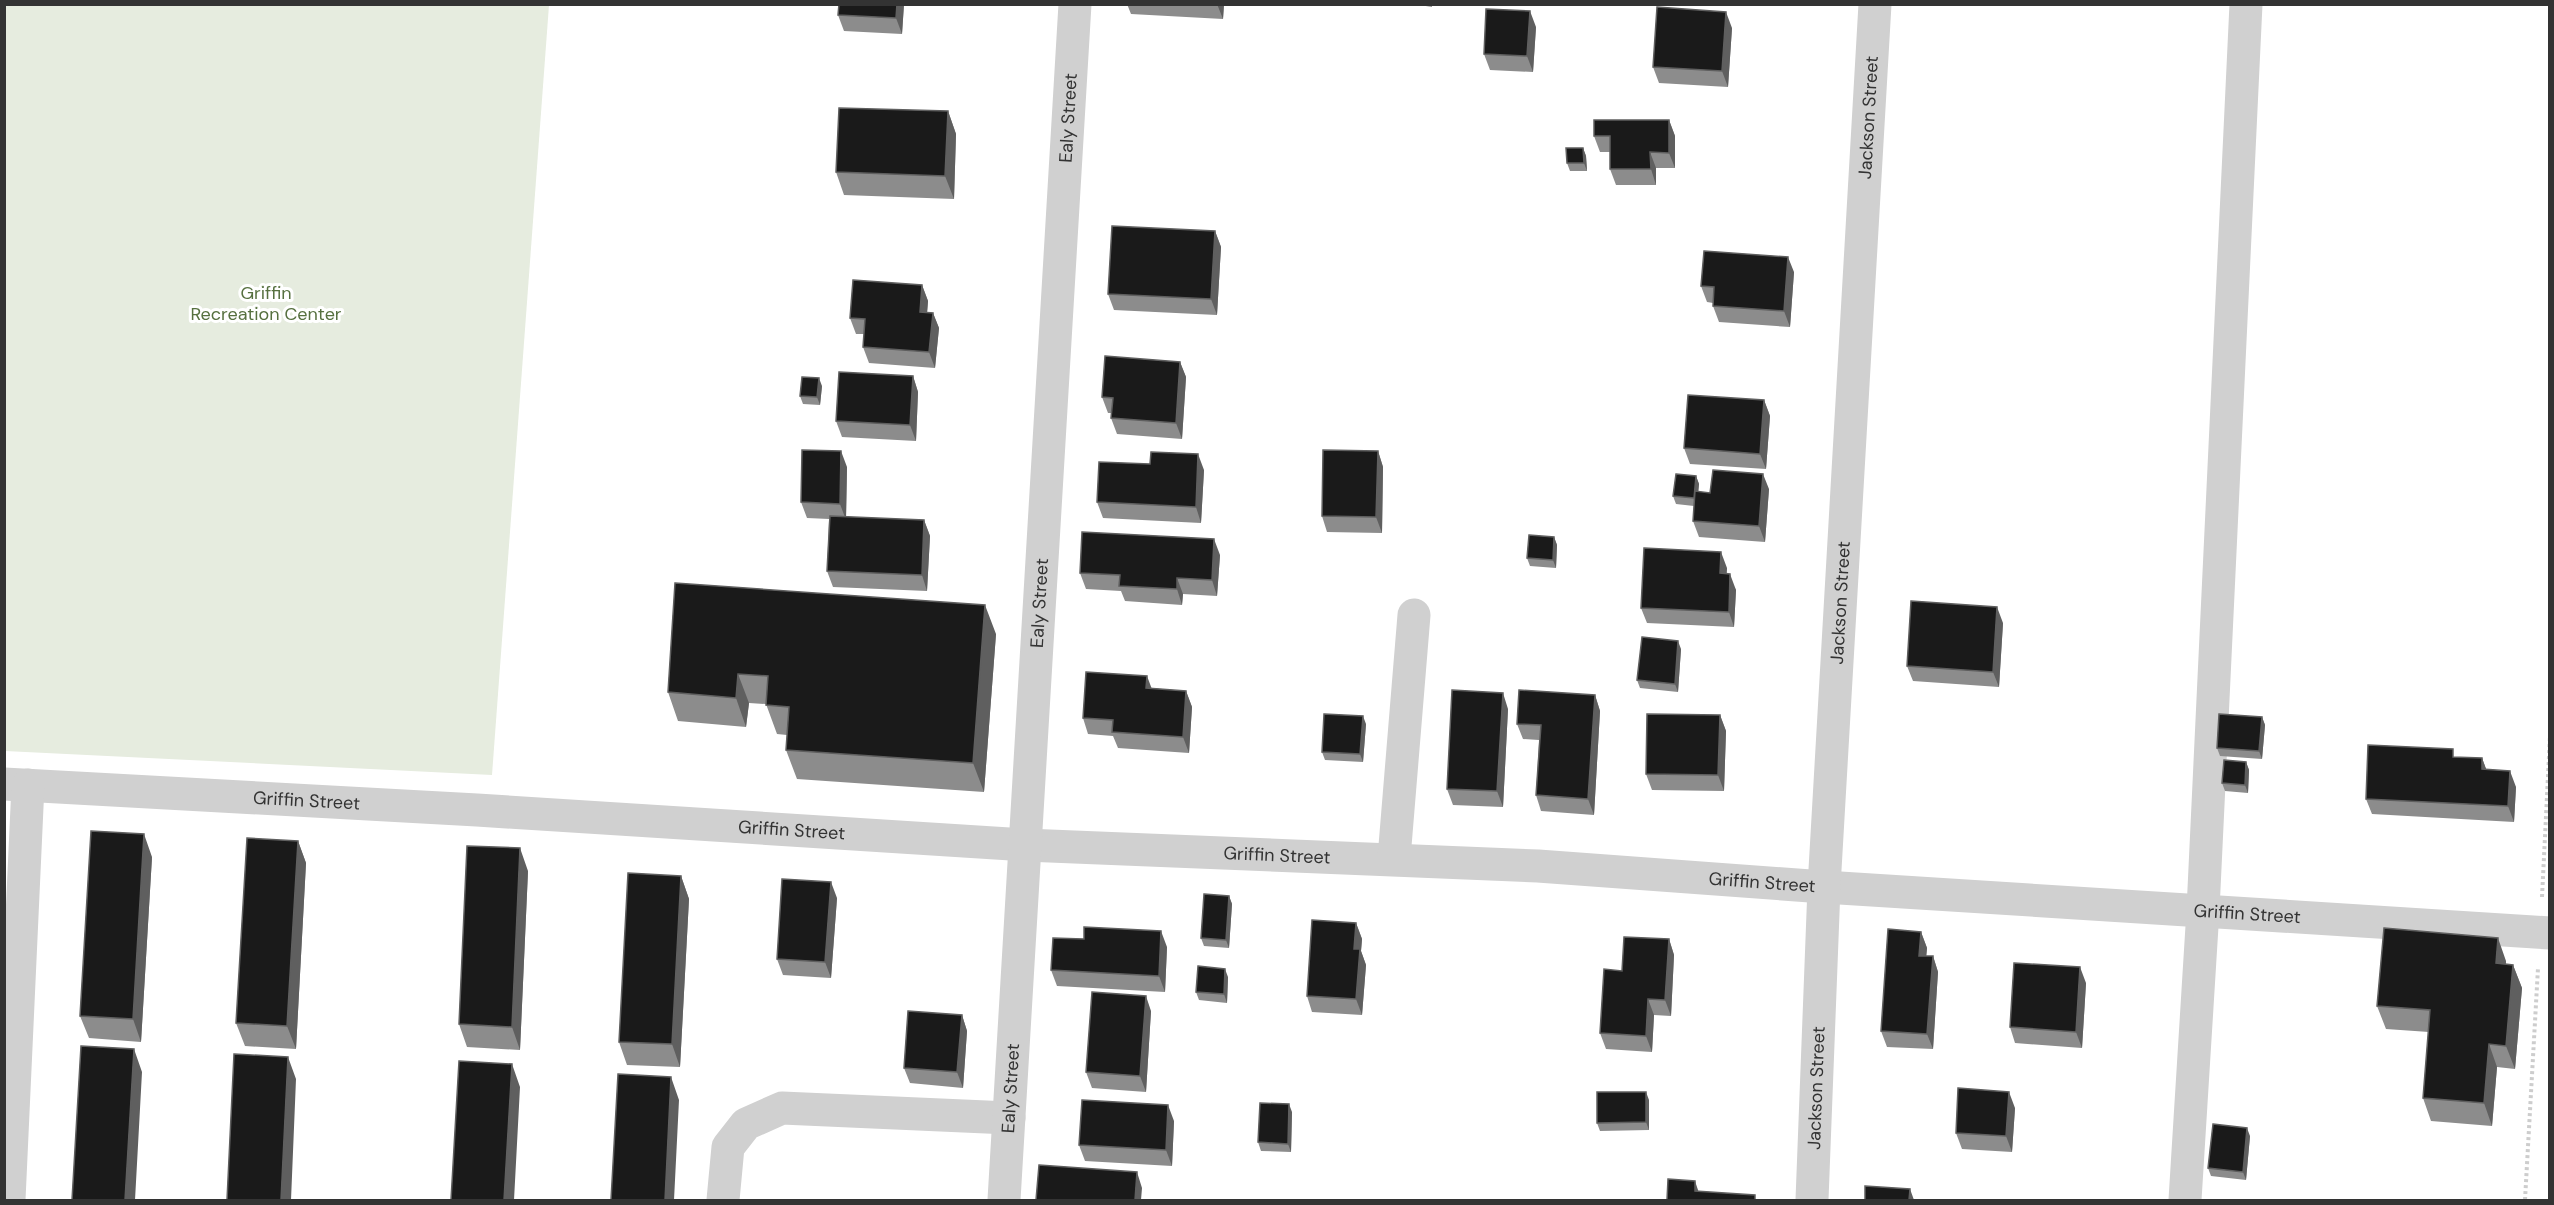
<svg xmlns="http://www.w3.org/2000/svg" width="2554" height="1205" font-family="'DM Sans',sans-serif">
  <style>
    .green { fill: #e6ecdf }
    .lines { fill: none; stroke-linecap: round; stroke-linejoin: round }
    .path { stroke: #cdcdcd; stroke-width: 4; stroke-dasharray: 3 3; stroke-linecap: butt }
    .minor { stroke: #d0d0d0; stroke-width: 33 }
    .wall { fill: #8c8c8c }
    .shaded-wall { fill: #5f5f5f }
    .building { fill: #1a1a1a; stroke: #5f5f5f; stroke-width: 1.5 }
    .labels { text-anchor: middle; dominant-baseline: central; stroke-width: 6; stroke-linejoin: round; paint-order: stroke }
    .street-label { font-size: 18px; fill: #333; stroke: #fff }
    .park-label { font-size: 18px; fill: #56703f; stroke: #fff }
  </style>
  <rect width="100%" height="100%" fill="#fff"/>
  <path class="green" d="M5,4L549,5L492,775L5,751Z"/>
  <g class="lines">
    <path class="path" d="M2542,897L2550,736
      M2525,1200L2538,968"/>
    <g class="minor">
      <path id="s1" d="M4,784L477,810L1025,845L1538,866L1824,887L2550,933"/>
      <path d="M1394,858L1414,615"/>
      <path d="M9,1200L28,785"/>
      <path d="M723,1200L728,1147L746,1124L782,1108L1009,1118"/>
      <path id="s2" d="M1004,1200L1075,4"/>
      <path id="s3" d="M1812,1200L1824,887L1875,4"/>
      <path d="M2185,1200L2203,910L2246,4"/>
    </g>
  </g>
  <path class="wall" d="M904,4L902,34L844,31L838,15Z
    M1127,4H1224L1223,19L1131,14Z
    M1413,4H1432V7Z
    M1536,27L1533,72L1490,70L1484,54Z
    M1732,28L1728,87L1659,83L1653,67Z
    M948,111L956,134L954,199L844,195L836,172Z
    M1669,120L1675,136V168H1656V185H1616L1610,169V152H1600L1594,136Z
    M1583,148L1586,156L1587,171H1570L1567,163Z
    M1215,231L1221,247L1217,315L1114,310L1108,294Z
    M1794,272L1790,327L1719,322L1713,306V303L1707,302L1701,286Z
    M922,285L928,301L927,312L933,313L939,328L935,368L869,363L863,347L864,334H856L850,318Z
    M1180,362L1186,377L1182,439L1117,434L1111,418L1112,413H1108L1102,397Z
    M913,376L918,392L916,441L842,437L836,421Z
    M822,386L820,405L803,404L800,396Z
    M1764,400L1770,416L1766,469L1690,464L1684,448Z
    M1378,451L1383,467L1382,533L1327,532L1322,516Z
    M847,467L846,517L924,520L930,536L927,591L833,587L827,571L829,519L807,518L801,502Z
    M1204,470L1201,523L1103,518L1097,502Z
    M1696,476L1699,484L1698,492L1710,493L1769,489L1765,542L1699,537L1693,521L1694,506L1676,504L1673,496Z
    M1554,537L1557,545L1556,568L1530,566L1527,558Z
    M1220,555L1217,596L1183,594L1182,605L1125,601L1121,591L1086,589L1080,573Z
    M1727,568L1726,573L1736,590L1734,627L1647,623L1641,608Z
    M675,583L996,634L984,792L797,779L786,750L787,735L777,734L766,704L749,703L746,727L678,721L668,692Z
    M2003,623L1999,687L1913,681L1907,666Z
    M1681,649L1678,692L1640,688L1637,680Z
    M1151,688L1186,691L1192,707L1189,753L1118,748L1113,736L1088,734L1083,718Z
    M1595,695L1600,711L1594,815L1541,811L1536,795L1539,740L1523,739L1517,724Z
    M1508,709L1503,807L1453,805L1447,789Z
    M1720,715L1726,731L1724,791L1652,790L1646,774Z
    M2262,717L2265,725L2262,759L2220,756L2217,748Z
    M1366,724L1363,762L1325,760L1322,752Z
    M2482,758L2486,769L2516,787L2514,822L2372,814L2366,799Z
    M2246,762L2249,770L2248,793L2225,791L2222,783Z
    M298,841L306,863L296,1049L245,1046L236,1023Z
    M152,857L141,1042L89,1038L80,1016Z
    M528,871L520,1050L467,1047L459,1024Z
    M681,876L689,899L680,1067L627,1065L619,1042Z
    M1229,896L1232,904L1229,948L1204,946L1201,938Z
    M837,898L831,978L783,975L777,959Z
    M1356,923L1362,939L1361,951L1366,965L1362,1015L1312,1012L1307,996Z
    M1921,932L1927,948L1926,956H1933L1938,972L1933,1049L1887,1047L1881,1031Z
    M1669,939L1674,955L1671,1016L1654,1015L1652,1052L1606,1049L1600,1033L1622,971Z
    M1167,947L1165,992L1057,986L1051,970Z
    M2506,961V964L2513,965L2522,988L2515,1069L2497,1067L2492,1126L2431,1121L2423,1098L2429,1032L2386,1029L2377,1006Z
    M1228,977L1227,1003L1199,1000L1196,992Z
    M2086,983L2082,1048L2015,1043L2010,1027Z
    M1151,1011L1146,1092L1092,1088L1086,1072Z
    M962,1015L967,1031L963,1088L910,1083L904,1068Z
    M1649,1100V1130L1600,1131L1597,1123Z
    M2015,1108L2012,1152L1962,1149L1956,1133Z
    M1292,1112L1291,1152L1261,1151L1258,1142Z
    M1174,1121L1172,1166L1085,1161L1079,1145Z
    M2250,1136L2246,1180L2211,1176L2208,1168Z"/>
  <path class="shaded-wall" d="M897,4H904L902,34L896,18Z
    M1217,4H1224L1223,19Z
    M1530,11L1536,27L1533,72L1527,56Z
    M1726,12L1732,28L1728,87L1722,71Z
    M948,111L956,134L954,199L945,176Z
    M1669,120L1675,136V168L1669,153Z
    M1583,148L1586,156L1587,171L1584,163Z
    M1650,152L1656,168V185L1651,169Z
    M1215,231L1221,247L1217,315L1211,299Z
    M1788,257L1794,272L1790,327L1784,311Z
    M922,285L928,301L926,328L920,312Z
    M933,313L939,328L935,368L929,352Z
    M1180,362L1186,377L1182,439L1176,423Z
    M913,376L918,392L916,441L910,425Z
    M819,378L822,386L820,405L817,397Z
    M1764,400L1770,416L1766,469L1760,454Z
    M841,451L847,467L846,520L840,504Z
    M1378,451L1383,467L1382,533L1376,517Z
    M1198,454L1204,470L1201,523L1196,507Z
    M1763,474L1769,489L1765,542L1759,526Z
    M1696,476L1699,484L1697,506L1694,498Z
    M924,520L930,536L927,591L922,575Z
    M1554,537L1557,545L1556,568L1553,560Z
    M1214,539L1220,555L1217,596L1212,580Z
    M1721,552L1727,568L1726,589L1720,573Z
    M1730,574L1736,590L1734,627L1729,612Z
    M1177,578L1183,594L1182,605L1177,589Z
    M985,605L996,634L984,792L973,763Z
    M1997,607L2003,623L1999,687L1993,672Z
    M1678,641L1681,649L1678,692L1675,684Z
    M738,674L749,703L746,727L736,698Z
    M1147,676L1153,692L1146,688Z
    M1186,691L1192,707L1189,753L1183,737Z
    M1503,693L1508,709L1503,807L1497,791Z
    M1595,695L1600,711L1594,815L1588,799Z
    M1720,715L1726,731L1724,791L1718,775Z
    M1363,716L1366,724L1363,762L1360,754Z
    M2262,717L2265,725L2262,759L2259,751Z
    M2482,758L2488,774L2482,769Z
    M2246,762L2249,770L2248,793L2245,785Z
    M2510,771L2516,787L2514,822L2508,806Z
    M144,834L152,857L141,1042L133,1019Z
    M298,841L306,863L296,1049L287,1026Z
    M520,848L528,871L520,1050L512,1027Z
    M681,876L689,899L680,1067L672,1044Z
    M831,882L837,898L831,978L825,962Z
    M1229,896L1232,904L1229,948L1226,940Z
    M1356,923L1362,939L1361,951L1366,965L1362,1015L1356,999L1354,949Z
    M1161,931L1167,947L1165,992L1159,976Z
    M1921,932L1927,948L1925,972L1919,956Z
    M2498,938L2506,961L2504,986L2496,963Z
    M1669,939L1674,955L1671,1016L1665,1000Z
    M1933,956L1938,972L1933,1049L1927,1034Z
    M2513,965L2522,988L2515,1069L2506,1046Z
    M2080,967L2086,983L2082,1048L2076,1032Z
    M1225,969L1228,977L1227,1003L1224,994Z
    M1146,996L1151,1011L1146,1092L1140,1076Z
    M1648,999L1654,1015L1652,1052L1646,1036Z
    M962,1015L967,1031L963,1088L957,1072Z
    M2489,1044L2497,1067L2492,1126L2484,1103Z
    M134,1049L142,1072L135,1200H125Z
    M288,1057L296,1079L291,1200H281Z
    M512,1064L520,1087L514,1200H504Z
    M671,1077L679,1100L674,1200H665Z
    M1646,1092L1649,1100V1130L1646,1122Z
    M2009,1092L2015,1108L2012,1152L2006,1136Z
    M1289,1104L1292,1112L1291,1152L1288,1144Z
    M1168,1105L1174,1121L1172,1166L1166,1150Z
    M2247,1128L2250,1136L2246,1180L2243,1172Z
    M1137,1172L1142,1188L1141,1200H1135Z
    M1695,1181L1700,1196L1695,1191Z
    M1910,1189L1914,1200H1909Z"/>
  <path class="building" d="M839,4H897L896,18L838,15Z
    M1657,7L1726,12L1722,71L1653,67Z
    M1486,9L1530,11L1527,56L1484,54Z
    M839,108L948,111L945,176L836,172Z
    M1594,120H1669V153L1650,152L1651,169H1610V136H1594Z
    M1566,148H1583L1584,163H1567Z
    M1112,226L1215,231L1211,299L1108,294Z
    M1704,251L1788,257L1784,311L1713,306L1714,287L1701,286Z
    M853,280L922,285L920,312L933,313L929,352L863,347L865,319L850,318Z
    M1105,356L1180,362L1176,423L1111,418L1113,398L1102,397Z
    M839,372L913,376L910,425L836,421Z
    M802,377L819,378L817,397L800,396Z
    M1688,395L1764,400L1760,454L1684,448Z
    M802,450L841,451L840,504L801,502Z
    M1323,450L1378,451L1376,517L1322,516Z
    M1151,452L1198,454L1196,507L1097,502L1099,462L1150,464Z
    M1713,470L1763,474L1759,526L1693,521L1695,491L1710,493Z
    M1676,474L1696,476L1694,498L1673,496Z
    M830,516L924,520L922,575L827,571Z
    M1082,532L1214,539L1212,580L1177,578V589L1119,586L1120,575L1080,573Z
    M1529,535L1554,537L1553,560L1527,558Z
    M1644,548L1721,552L1720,573L1730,574L1729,612L1641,608Z
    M675,583L985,605L973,763L786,750L789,707L766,705L768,676L738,674L736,698L668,692Z
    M1911,601L1997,607L1993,672L1907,666Z
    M1642,637L1678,641L1675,684L1637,680Z
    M1086,672L1147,676L1146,688L1186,691L1183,737L1112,732L1113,720L1083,718Z
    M1452,690L1503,693L1497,791L1447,789Z
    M1519,690L1595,695L1588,799L1536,795L1541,725L1517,724Z
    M1324,714L1363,716L1360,754L1322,752Z
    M1647,714L1720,715L1718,775L1646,774Z
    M2219,714L2262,717L2259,751L2217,748Z
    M2368,745L2453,749V757L2482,758V769L2510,771L2508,806L2366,799Z
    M2224,760L2246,762L2245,785L2222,783Z
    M91,831L144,834L133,1019L80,1016Z
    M247,838L298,841L287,1026L236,1023Z
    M467,846L520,848L512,1027L459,1024Z
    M628,873L681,876L672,1044L619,1042Z
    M782,879L831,882L825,962L777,959Z
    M1204,894L1229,896L1226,940L1201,938Z
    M1312,920L1356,923L1354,949H1360L1356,999L1307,996Z
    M1084,927L1161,931L1159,976L1051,970L1053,938L1084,939Z
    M2384,928L2498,938L2496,963L2513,965L2506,1046L2489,1044L2484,1103L2423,1098L2430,1010L2377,1006Z
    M1888,929L1921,932L1919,956H1933L1927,1034L1881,1031Z
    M1624,937L1669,939L1665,1000L1648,999L1646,1036L1600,1033L1604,969L1622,971Z
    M2014,963L2080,967L2076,1032L2010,1027Z
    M1198,966L1225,969L1224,994L1196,992Z
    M1092,992L1146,996L1140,1076L1086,1072Z
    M908,1011L962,1015L957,1072L904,1068Z
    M81,1046L134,1049L125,1200H72Z
    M234,1054L288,1057L281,1200H227Z
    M459,1061L512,1064L504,1200H451Z
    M618,1074L671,1077L665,1200H611Z
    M1958,1088L2009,1092L2006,1136L1956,1133Z
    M1597,1092H1646V1122L1597,1123Z
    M1082,1100L1168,1105L1166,1150L1079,1145Z
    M1260,1103L1289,1104L1288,1144L1258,1142Z
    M2213,1124L2247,1128L2243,1172L2208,1168Z
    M1039,1165L1137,1172L1135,1200H1036Z
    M1668,1179L1695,1181V1191L1755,1195V1200H1667Z
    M1865,1186L1910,1189L1909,1200H1865Z"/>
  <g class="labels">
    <g class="street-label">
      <text stroke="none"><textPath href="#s2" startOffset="1084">Ealy Street</textPath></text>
      <text stroke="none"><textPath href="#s3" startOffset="1084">Jackson Street</textPath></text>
      <text stroke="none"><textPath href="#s3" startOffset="598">Jackson Street</textPath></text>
      <text stroke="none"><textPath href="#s2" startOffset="598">Ealy Street</textPath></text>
      <text stroke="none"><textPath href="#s1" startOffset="303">Griffin Street</textPath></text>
      <text stroke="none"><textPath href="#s1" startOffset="789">Griffin Street</textPath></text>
      <text stroke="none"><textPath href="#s1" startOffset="1275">Griffin Street</textPath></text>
      <text stroke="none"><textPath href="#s1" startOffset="1761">Griffin Street</textPath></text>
      <text stroke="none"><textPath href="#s1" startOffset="2247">Griffin Street</textPath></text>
      <text stroke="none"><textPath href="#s2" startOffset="112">Ealy Street</textPath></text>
      <text stroke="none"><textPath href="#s3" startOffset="112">Jackson Street</textPath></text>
    </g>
    <g class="park-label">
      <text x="266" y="293">Griffin<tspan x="266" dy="21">Recreation Center</tspan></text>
    </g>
  </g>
  <rect width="2554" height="1205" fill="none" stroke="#333333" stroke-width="12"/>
</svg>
